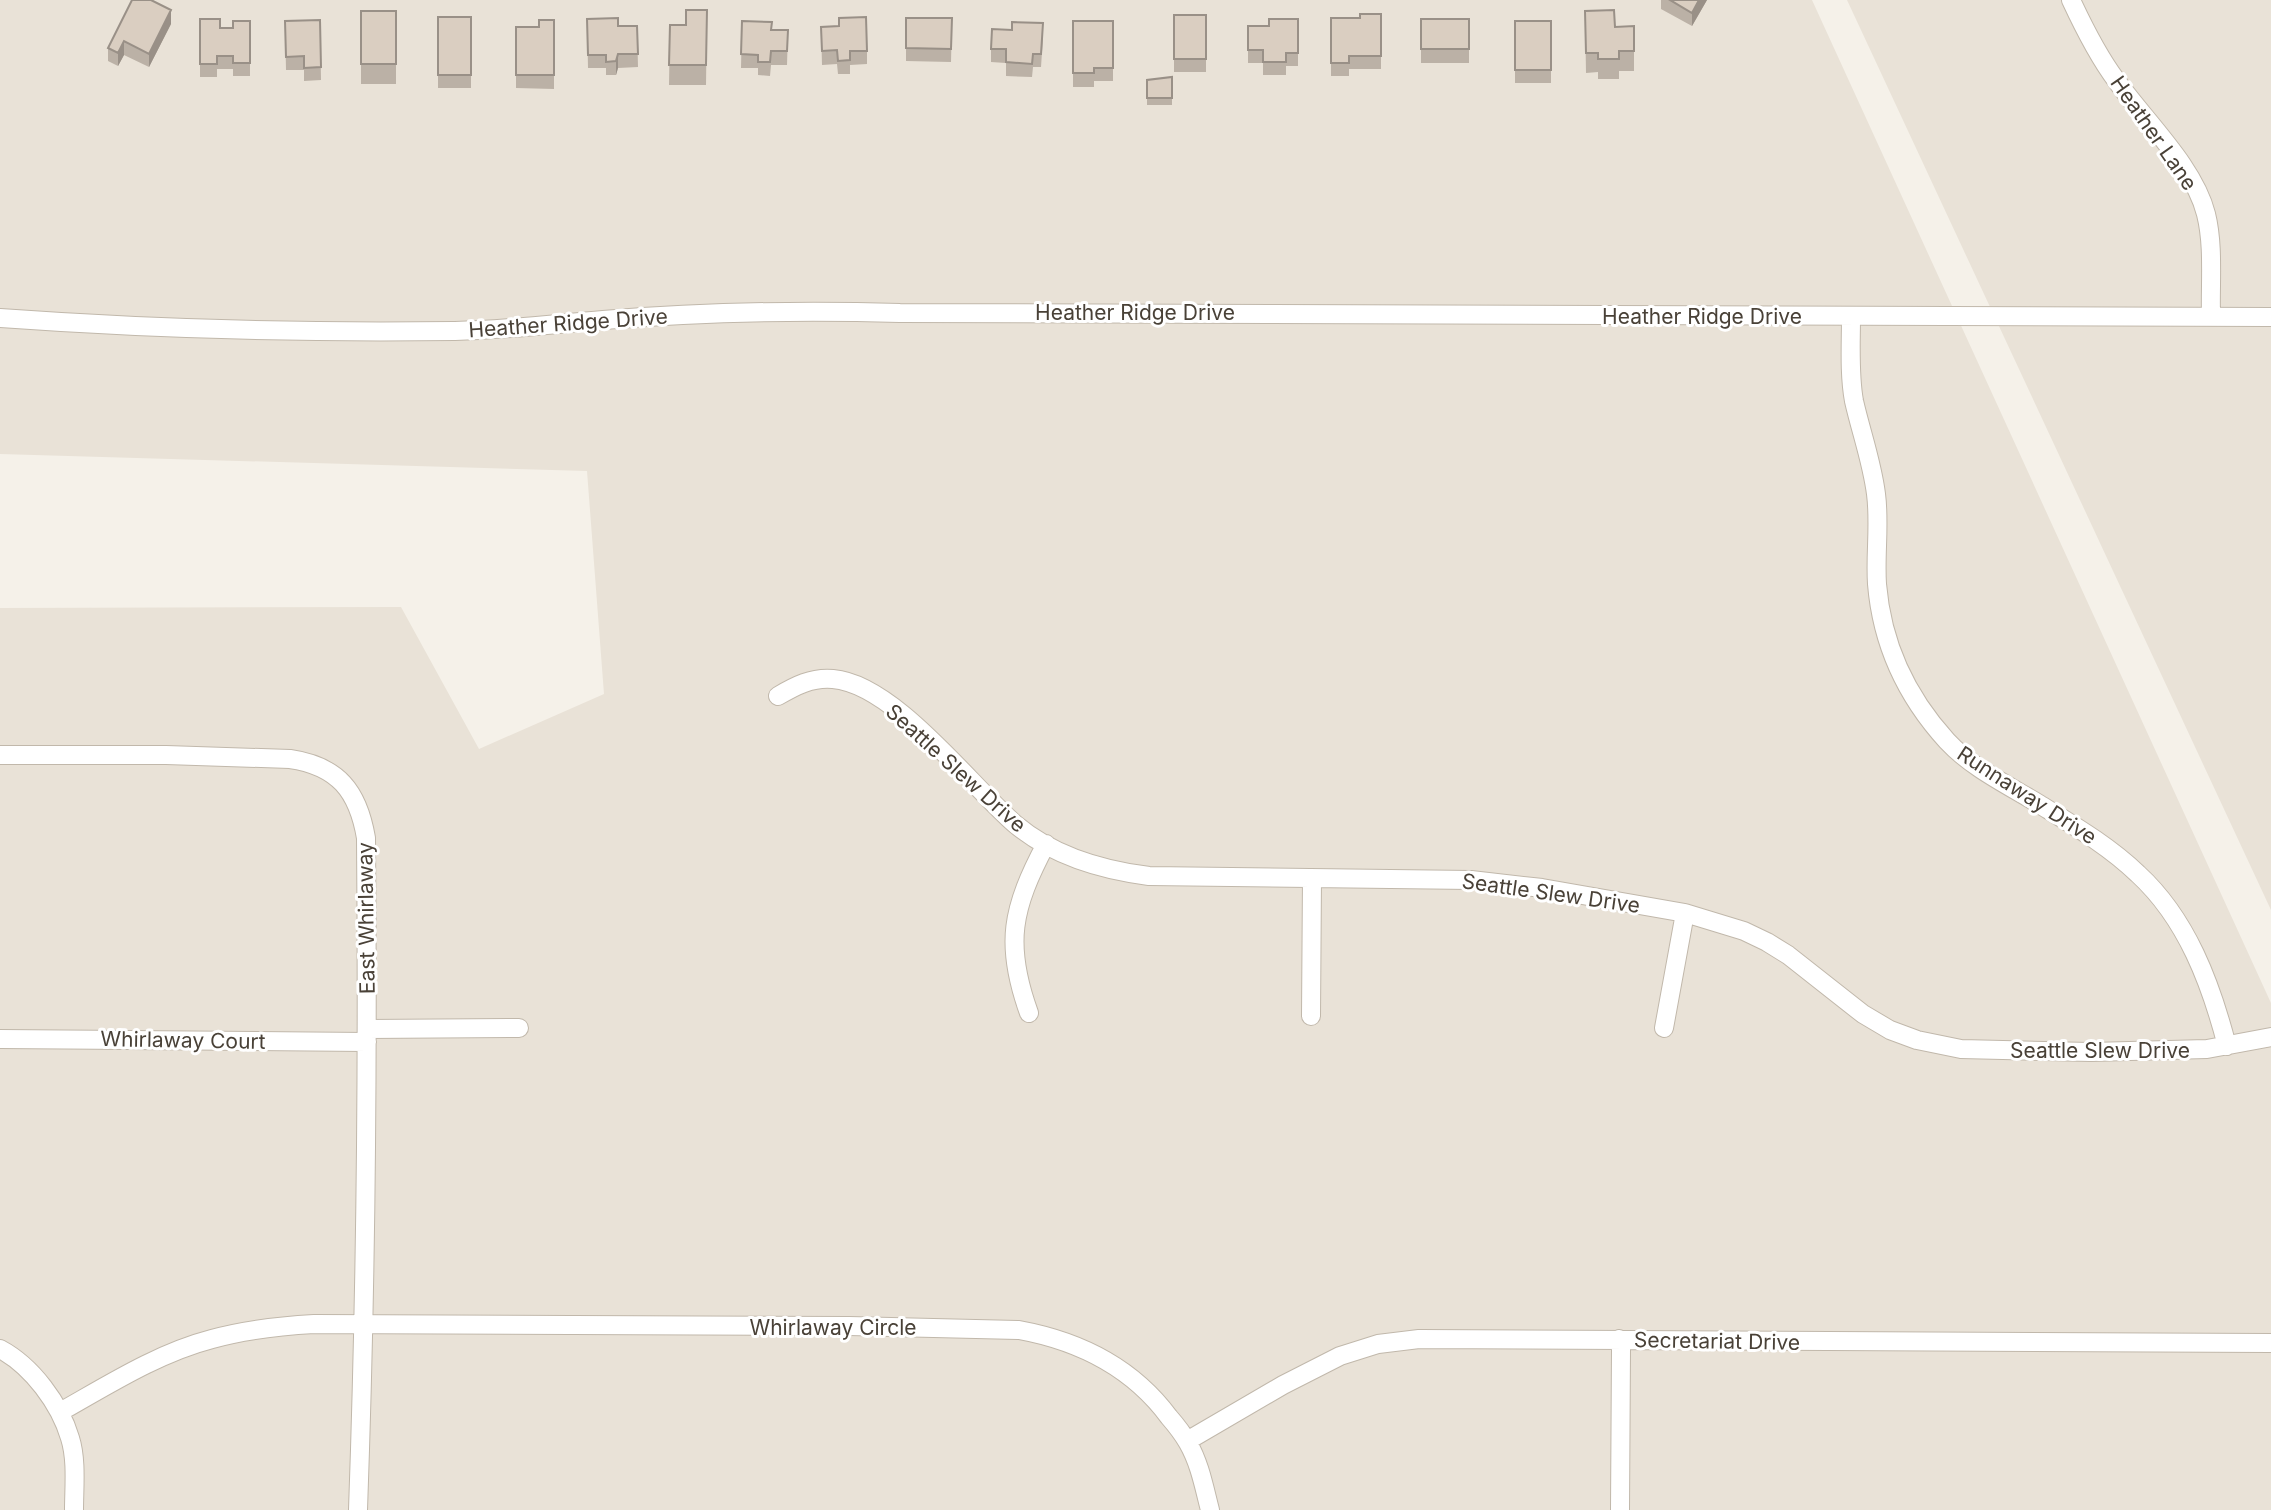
<svg xmlns="http://www.w3.org/2000/svg" width="2271" height="1510" font-family="Inter,sans-serif">
  <style>
    .residential { fill: #e9e2d7 }
    .lines { fill: none; stroke-linecap: round; stroke-linejoin: round }
    .street-casing { stroke: #c1b8ab; stroke-width: 20 }
    .street { stroke: #fff; stroke-width: 18 }
    .wall { fill: #bbb1a6 }
    .shaded-wall { fill: #999087 }
    .building { fill: #dacec1; stroke: #999087; stroke-width: 2 }
    .labels { text-anchor: middle; dominant-baseline: central; stroke-width: 6; stroke-linejoin: round; paint-order: stroke }
    .street-label { font-size: 21px; fill: #494137; stroke: #fff }
  </style>
  <rect width="100%" height="100%" fill="#f5f1e9"/>
  <path class="residential" d="M0,0H1812L2271,1003V1510H0V608L401,607L479,749L604,694L587,471L0,454Z
    M1847,0H2271V910Z"/>
  <g class="lines">
    <g class="street-casing">
      <path id="street" d="M2071,0C2084,28 2098,56 2116,80C2144,120 2194,166 2206,214C2214,246 2210,283 2211,317
        M1851,316C1851,344 1849,374 1854,401C1861,432 1872,462 1876,494C1880,524 1875,554 1877,584C1882,645 1906,696 1947,741C1972,768 2008,785 2039,804C2073,825 2109,846 2138,874C2187,919 2211,984 2227,1046
        M0,318C152,329 303,333 455,331C505,330 554,324 603,320C702,312 801,310 900,313L2271,317
        M778,696C795,686 812,677 833,679C894,684 970,785 1015,824C1053,856 1101,870 1149,876L1471,880L1542,888L1685,913L1744,931L1767,942L1788,955L1863,1014L1890,1030L1917,1040L1961,1049L2091,1052L2207,1049L2271,1037
        M0,755H166L290,759C338,766 358,791 366,838C368,1062 366,1286 358,1510
        M1029,1013C1004,944 1012,908 1046,844
        M1311,1016L1312,878
        M1664,1028L1685,913
        M367,1029L519,1028
        M0,1039L367,1042
        M1619,1339L1621,1349L1620,1510
        M0,1349C32,1366 60,1404 70,1438C77,1460 74,1488 74,1510
        M60,1412C108,1385 158,1353 212,1339C245,1330 279,1326 314,1324L849,1326L1019,1330C1079,1341 1132,1367 1169,1417C1176,1425 1183,1434 1188,1443C1200,1464 1204,1487 1210,1510
        M1187,1441L1283,1385L1340,1356L1378,1344L1419,1339L2271,1343"/>
    </g>
    <use href="#street" class="street"/>
  </g>
  <path class="wall" d="M1661,0H1707L1692,26L1661,9Z
    M707,10L706,85H669L670,25H686Z
    M361,11H396V84H361Z
    M1585,11L1615,27L1634,26V71H1619V79H1598V72L1586,73Z
    M1381,14V69H1349V76H1331V18H1360Z
    M1174,15H1206V72H1174Z
    M438,17H471V88H438Z
    M906,18H952L951,62L906,61Z
    M200,19L220,28H233L250,21V76H233V69H217V77H200Z
    M587,19L618,26H637L638,67L618,68L616,75H606V68H588Z
    M1298,19V66H1286V75H1263V63H1248V26H1269Z
    M1421,19H1469V63H1421Z
    M320,20L321,80L304,81V70H286L285,21Z
    M554,20V89L516,88V27H539Z
    M742,21L772,30H788L787,65H771L770,76L758,75V68H741Z
    M1073,21H1113V81H1094V87H1073Z
    M1515,21H1551V83H1515Z
    M171,24L149,67L124,55L118,66L108,61V48Z
    M821,27L867,51V64L850,65V74H838L837,64L822,65Z
    M1043,37L1041,67H1033L1032,77L1006,76V63L991,62V49Z
    M1172,77V105H1147V80Z"/>
  <path class="shaded-wall" d="M1699,0H1707L1692,26V13Z
    M171,10V24L149,67V54Z
    M124,41V55L118,66V53Z
    M618,54V68L616,75V61Z"/>
  <path class="building" d="M132,0H151L171,10L149,54L124,41L118,53L108,48Z
    M1670,0H1699L1692,13Z
    M686,10H707L706,65H669L670,25H686Z
    M1614,10L1615,27L1634,26V51H1619V59H1598V53H1586L1585,11Z
    M361,11H396V64H361Z
    M1360,14H1381V56H1349V63H1331V18H1360Z
    M1174,15H1206V59H1174Z
    M438,17H471V75H438Z
    M866,17L867,51H850V60L838,61L837,50L822,51L821,27L839,26V18Z
    M618,18V26H637L638,54H618L616,61L606,62V55H588L587,19Z
    M906,18H952L951,49L906,48Z
    M200,19H220V28H233V21H250V63H233V56H217V64H200Z
    M1269,19H1298V53H1286V62H1263V50H1248V26H1269Z
    M1421,19H1469V49H1421Z
    M320,20L321,67L304,68V56L286,57L285,21Z
    M539,20H554V75H516V27H539Z
    M742,21L772,22L771,30H788L787,51H771L770,62H758V55L741,54Z
    M1073,21H1113V68H1094V73H1073Z
    M1515,21H1551V70H1515Z
    M1012,22L1043,23L1041,54H1033L1032,64L1006,62V49H991L992,29L1012,30Z
    M1172,77V98H1147V80Z"/>
  <g class="labels">
    <g class="street-label">
      <text transform="translate(2154 133) rotate(55)">Heather Lane</text>
      <text x="1135" y="312">Heather Ridge Drive</text>
      <text x="1702" y="316">Heather Ridge Drive</text>
      <text transform="translate(568 323) rotate(-4)">Heather Ridge Drive</text>
      <text transform="translate(956 768) rotate(42)">Seattle Slew Drive</text>
      <text transform="translate(2027 795) rotate(33)">Runnaway Drive</text>
      <text transform="translate(1551 893) rotate(8)">Seattle Slew Drive</text>
      <text transform="translate(366 918) rotate(-91)">East Whirlaway</text>
      <text transform="translate(183 1040) rotate(1)">Whirlaway Court</text>
      <text x="2100" y="1050">Seattle Slew Drive</text>
      <text x="833" y="1327">Whirlaway Circle</text>
      <text transform="translate(1717 1341) rotate(1)">Secretariat Drive</text>
    </g>
  </g>
</svg>
